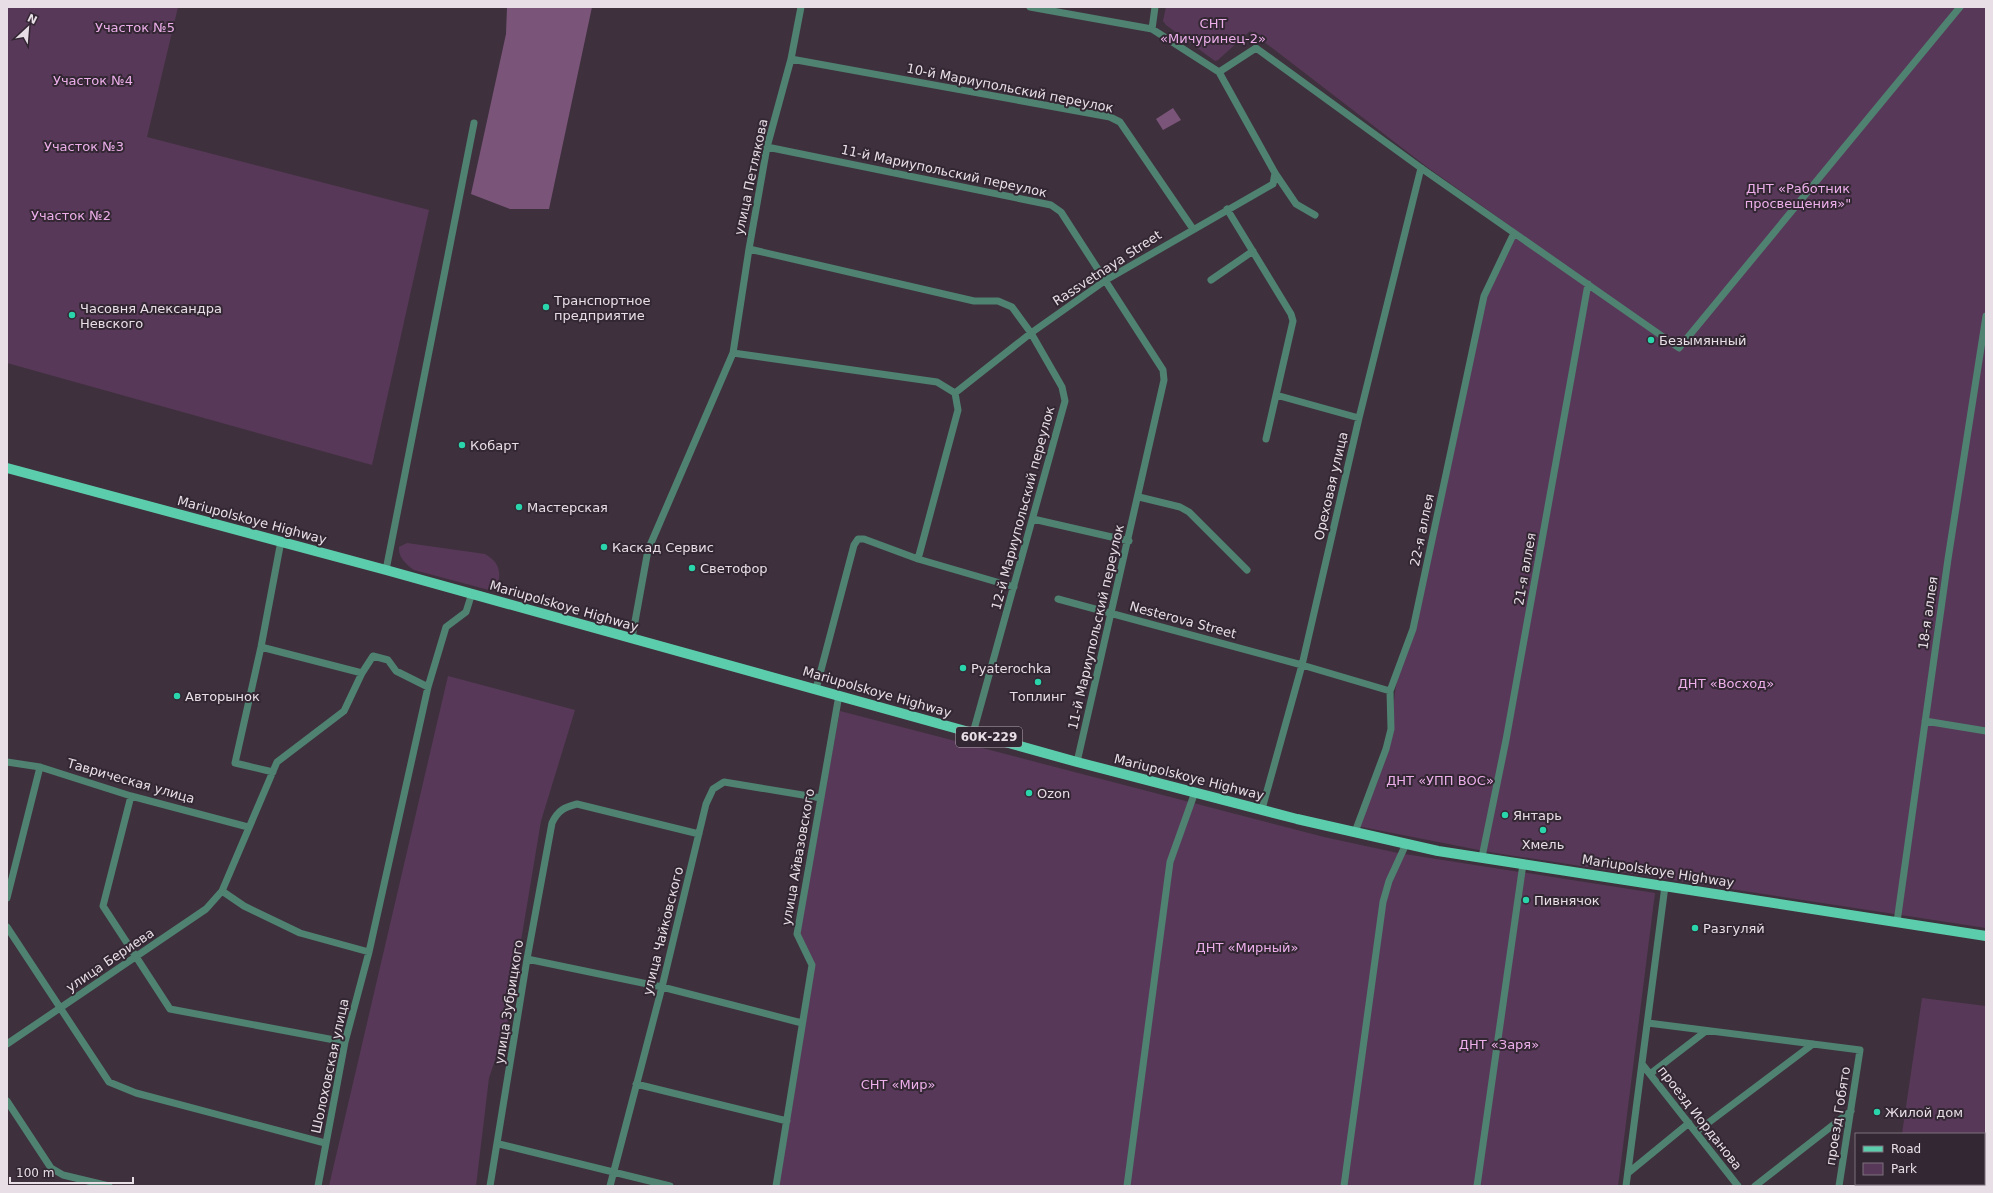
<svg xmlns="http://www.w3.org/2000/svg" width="1993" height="1193" font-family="'DejaVu Sans',sans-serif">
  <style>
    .green { fill: #583858 }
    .forest { fill: #7b547a }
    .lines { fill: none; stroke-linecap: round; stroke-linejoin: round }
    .minor { stroke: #4f8271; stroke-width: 7 }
    .primary { stroke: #5ccdac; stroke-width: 10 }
    .poi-dot { fill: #2bd5ac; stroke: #332733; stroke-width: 1.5 }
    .labels { text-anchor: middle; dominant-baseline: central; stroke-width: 4; stroke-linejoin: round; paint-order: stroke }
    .shield { fill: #332733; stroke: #b1a7b0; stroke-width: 1 }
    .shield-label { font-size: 12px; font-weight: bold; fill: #e7dee6 }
    .park-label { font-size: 13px; fill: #ecafea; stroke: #332733 }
    .street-label { font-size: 13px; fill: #e7dee6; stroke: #332733 }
    .poi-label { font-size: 13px; fill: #e7dee6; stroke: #332733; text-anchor: start }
  </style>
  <rect width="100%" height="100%" fill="#3e313d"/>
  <path class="green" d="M7,7H178L147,137L429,210L372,465L7,363Z
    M1166,7H1986V928L1489,852L1357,826L1391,729L1395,692L1400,663L1413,629L1484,296L1513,228L1427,167L1250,31L1218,60L1215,61L1166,25L1163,21Z
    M407,543L485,554C499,562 502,572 497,587L489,590L414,570C406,564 398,557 399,547Z
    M448,676L575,710L541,821L507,1025L489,1078L476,1186H329Z
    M840,711L1324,837L1398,853L1655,893L1618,1186H779L813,965L798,934Z
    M1922,998L1986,1006V1186H1894L1895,1184H1984V1134H1902Z"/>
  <path class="forest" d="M507,7H592L549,209H510L471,194L506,34Z
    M1173,108L1181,120L1163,130L1156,119Z"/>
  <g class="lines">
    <path class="minor" d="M1030,7L1152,29L1219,72L1275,173L1296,204L1315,215
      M1152,29L1155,7
      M791,59L1110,117L1120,122L1193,229
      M1219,72L1256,48L1421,168L1679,348L1960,7
      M767,147L1051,205L1061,212L1163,370L1164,380L1077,762
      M1227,209L1291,314L1293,321L1266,439
      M749,249L974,301H998L1012,307L1031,333L1062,387L1065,401L973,733
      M1211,280L1253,251
      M733,353L937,382L955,393L958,410L918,559
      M955,393L1031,333L1106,280L1273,184L1275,173
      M1276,395L1359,418
      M1139,497L1180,507L1189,512L1247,570
      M1033,519L1129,541
      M386,570L474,123
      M1058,599L1302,665L1390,691
      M632,638L648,550L733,353L749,249L767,147L791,59L801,7
      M261,647L362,673
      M816,689L854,545L858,539H864L918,559L1014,587
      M1925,721L1986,731
      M7,762L40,767L131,796L248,827
      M273,772L235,763L261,647L281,541
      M131,796L103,906L170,1009L345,1042
      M1262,809L1302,665L1359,418L1421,168
      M1355,832L1386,749L1391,729L1390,691L1413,629L1484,296L1514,233
      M1482,857L1506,740L1588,284
      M222,891L244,906L300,933L369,952
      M7,898L40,767
      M1897,922L1948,559L1986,316
      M7,927L109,1082L136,1093L325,1143
      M527,959L662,987L802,1023
      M1648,1023L1860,1050L1839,1186
      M7,1044L206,909L222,891L277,762L344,711L362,673L373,656L388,660L396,671L428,687
      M1642,1064L1738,1186
      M1650,1074L1706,1031
      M636,1084L787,1121
      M7,1101L51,1168L63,1175L109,1186
      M1696,1132L1813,1044
      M499,1144L670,1186
      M1628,1173L1689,1123
      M318,1186L345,1042L369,952L428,687L446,627L466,612L472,593
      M490,1186L527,959L552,823C558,810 565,807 577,804L699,834
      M610,1186L662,987L706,804L713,789L724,782L821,798
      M776,1186L812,965L797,934L839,695
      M1127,1186L1170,862L1195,792
      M1344,1186L1383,902L1389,881L1406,844
      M1477,1186L1523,864
      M1626,1186L1665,886
      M1755,1186L1851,1111"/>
    <path class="primary" d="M7,468L386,570L1077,762L1297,819L1438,851L1986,936"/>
  </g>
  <g class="poi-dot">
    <circle cx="546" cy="307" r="4"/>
    <circle cx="72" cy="315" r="4"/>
    <circle cx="1651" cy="340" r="4"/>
    <circle cx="462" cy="445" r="4"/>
    <circle cx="519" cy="507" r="4"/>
    <circle cx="604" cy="547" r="4"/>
    <circle cx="692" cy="568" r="4"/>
    <circle cx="963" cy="668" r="4"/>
    <circle cx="1038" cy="682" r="4"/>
    <circle cx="177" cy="696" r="4"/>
    <circle cx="1029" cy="793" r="4"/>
    <circle cx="1505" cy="815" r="4"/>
    <circle cx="1543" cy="830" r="4"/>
    <circle cx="1526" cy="900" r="4"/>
    <circle cx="1695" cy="928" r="4"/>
    <circle cx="1877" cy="1112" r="4"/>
  </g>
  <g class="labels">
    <rect class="shield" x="956" y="727" width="66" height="20" rx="3"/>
    <g class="shield-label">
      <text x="989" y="737">60К-229</text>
    </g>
    <g class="park-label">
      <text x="1213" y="23">СНТ<tspan x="1213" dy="15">«Мичуринец-2»</tspan></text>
      <text x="135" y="27">Участок №5</text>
      <text x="93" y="80">Участок №4</text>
      <text x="84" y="146">Участок №3</text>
      <text x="1798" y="188">ДНТ «Работник<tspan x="1798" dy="15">просвещения»"</tspan></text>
      <text x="71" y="215">Участок №2</text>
      <text x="1726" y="683">ДНТ «Восход»</text>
      <text x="1440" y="780">ДНТ «УПП ВОС»</text>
      <text x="1247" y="947">ДНТ «Мирный»</text>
      <text x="1499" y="1044">ДНТ «Заря»</text>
      <text x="898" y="1084">СНТ «Мир»</text>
    </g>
    <g class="street-label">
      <text transform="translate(1010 88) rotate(11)">10-й Мариупольский переулок</text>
      <text transform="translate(944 171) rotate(12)">11-й Мариупольский переулок</text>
      <text transform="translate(751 177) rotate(-78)">улица Петлякова</text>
      <text transform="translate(1107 268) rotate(-33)">Rassvetnaya Street</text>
      <text transform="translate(1331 486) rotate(-77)">Ореховая улица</text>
      <text transform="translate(1023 508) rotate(-75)">12-й Мариупольский переулок</text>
      <text transform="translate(252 520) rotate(15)">Mariupolskoye Highway</text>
      <text transform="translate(1422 530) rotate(-78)">22-я аллея</text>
      <text transform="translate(1525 569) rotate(-80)">21-я аллея</text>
      <text transform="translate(564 606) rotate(16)">Mariupolskoye Highway</text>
      <text transform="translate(1928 613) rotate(-82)">18-я аллея</text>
      <text transform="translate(1183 620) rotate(15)">Nesterova Street</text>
      <text transform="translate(1096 627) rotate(-77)">11-й Мариупольский переулок</text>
      <text transform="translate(877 692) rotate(16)">Mariupolskoye Highway</text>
      <text transform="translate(1189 777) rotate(14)">Mariupolskoye Highway</text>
      <text transform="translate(131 781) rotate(16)">Таврическая улица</text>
      <text transform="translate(798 857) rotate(-80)">улица Айвазовского</text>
      <text transform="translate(1658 871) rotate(9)">Mariupolskoye Highway</text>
      <text transform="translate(663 931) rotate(-76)">улица Чайковского</text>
      <text transform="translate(110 960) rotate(-34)">улица Бериева</text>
      <text transform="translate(509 1002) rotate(-81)">улица Зубрицкого</text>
      <text transform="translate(330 1066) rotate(-78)">Шолоховская улица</text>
      <text transform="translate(1838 1116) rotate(-81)">проезд Гобято</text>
      <text transform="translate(1700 1118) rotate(52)">проезд Иорданова</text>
    </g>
    <g class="poi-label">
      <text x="554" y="300">Транспортное<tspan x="554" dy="15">предприятие</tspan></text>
      <text x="80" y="308">Часовня Александра<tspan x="80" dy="15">Невского</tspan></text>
      <text x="1659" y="340">Безымянный</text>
      <text x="470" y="445">Кобарт</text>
      <text x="527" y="507">Мастерская</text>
      <text x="612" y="547">Каскад Сервис</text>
      <text x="700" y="568">Светофор</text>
      <text x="971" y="668">Pyaterochka</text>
      <text x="185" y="696">Авторынок</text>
      <text x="1038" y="696" text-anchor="middle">Топлинг</text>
      <text x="1037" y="793">Ozon</text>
      <text x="1513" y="815">Янтарь</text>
      <text x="1543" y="844" text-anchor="middle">Хмель</text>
      <text x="1534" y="900">Пивнячок</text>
      <text x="1703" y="928">Разгуляй</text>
      <text x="1885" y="1112">Жилой дом</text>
    </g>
  </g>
  <rect width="1993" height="1193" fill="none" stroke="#e7dee6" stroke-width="16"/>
  <rect x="1855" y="1133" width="130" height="52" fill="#332733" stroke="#7b707b"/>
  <rect x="1863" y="1146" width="20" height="6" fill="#5ccdac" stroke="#7b707b"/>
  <text x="1891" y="1153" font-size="12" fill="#e7dee6">Road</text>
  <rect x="1863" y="1163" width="20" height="12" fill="#583858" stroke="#7b707b"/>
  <text x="1891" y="1173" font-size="12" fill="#e7dee6">Park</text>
  <g transform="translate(28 28) rotate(26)" stroke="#332733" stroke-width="3" paint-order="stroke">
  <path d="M0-3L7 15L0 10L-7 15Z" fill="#e7dee6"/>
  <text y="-6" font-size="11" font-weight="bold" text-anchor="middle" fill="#e7dee6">N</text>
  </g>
  <path d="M10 1177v6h123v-6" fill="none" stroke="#e7dee6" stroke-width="2"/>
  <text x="16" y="1177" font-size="12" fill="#e7dee6" stroke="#332733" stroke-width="3" paint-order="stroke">100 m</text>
</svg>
